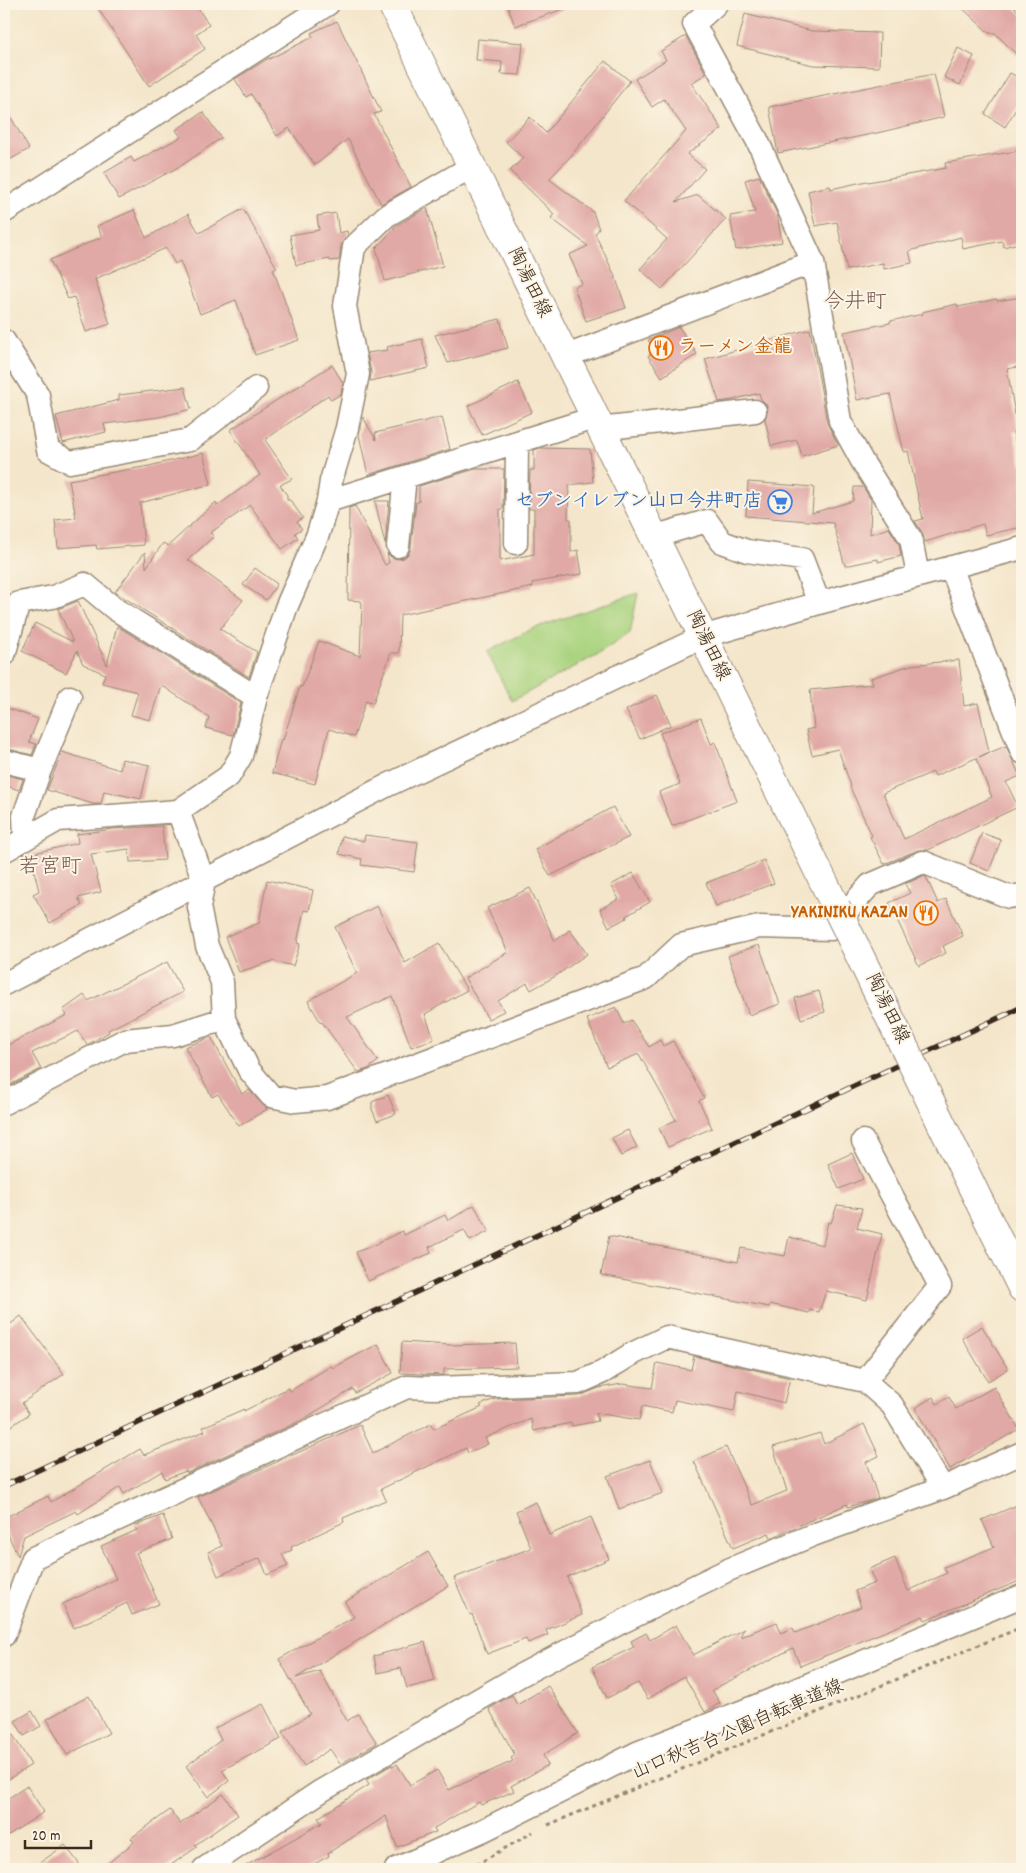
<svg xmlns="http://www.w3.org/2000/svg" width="1026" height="1873" font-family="Dekko,'Klee One',sans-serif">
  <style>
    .green { fill: #a9d37e; stroke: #727e4e }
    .building { fill: #e1a9a6; fill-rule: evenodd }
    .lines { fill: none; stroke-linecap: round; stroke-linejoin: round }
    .minor-casing { stroke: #988874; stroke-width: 25 }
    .major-casing { stroke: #988874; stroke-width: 30 }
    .path { stroke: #988874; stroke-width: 3; stroke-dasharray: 4 4; stroke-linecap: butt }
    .minor { stroke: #fff; stroke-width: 22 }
    .major { stroke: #fff; stroke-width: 28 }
    .rail-casing { stroke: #3b2a1e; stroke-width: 5.5 }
    .rail { stroke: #fcf5e5; stroke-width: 4; stroke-dasharray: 11; stroke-linecap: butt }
    .major-bridge-casing { stroke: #988874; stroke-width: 30; stroke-linecap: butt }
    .major-bridge { stroke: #fff; stroke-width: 28 }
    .labels { text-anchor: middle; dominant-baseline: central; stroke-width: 4; stroke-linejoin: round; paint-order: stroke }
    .street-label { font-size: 19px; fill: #3b2a1e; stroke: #fcf5e5 }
    .food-label { font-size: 19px; font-weight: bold; fill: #c56008; stroke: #fcf5e5; text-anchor: start }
    .shop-label { font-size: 19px; font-weight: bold; fill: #366cbe; stroke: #fcf5e5; text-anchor: end }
    .quarter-label { font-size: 21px; fill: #75564e; stroke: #fcf5e5 }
  </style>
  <rect width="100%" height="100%" fill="#fcf5e5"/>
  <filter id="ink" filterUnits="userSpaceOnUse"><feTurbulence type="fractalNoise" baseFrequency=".02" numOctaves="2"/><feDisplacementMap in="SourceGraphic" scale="10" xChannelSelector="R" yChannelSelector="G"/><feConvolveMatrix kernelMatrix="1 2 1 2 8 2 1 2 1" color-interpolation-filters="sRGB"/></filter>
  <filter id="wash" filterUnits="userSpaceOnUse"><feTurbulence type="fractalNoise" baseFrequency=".0096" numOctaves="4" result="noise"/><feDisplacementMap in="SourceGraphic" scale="20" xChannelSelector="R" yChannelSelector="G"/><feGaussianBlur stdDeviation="1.12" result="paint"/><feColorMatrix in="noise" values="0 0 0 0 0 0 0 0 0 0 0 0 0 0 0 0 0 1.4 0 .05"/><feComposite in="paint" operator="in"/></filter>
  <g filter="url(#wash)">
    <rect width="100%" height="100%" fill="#f4e6cb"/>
    <path class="green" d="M638,593L630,633L600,653L512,701L487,652L532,629Z"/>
    <g id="blocks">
      <path class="building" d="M95,4H195L209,25L196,34L205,49L149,86Z
        M507,4H571L572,6L515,26Z
        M958,4H1011L1022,15V60L995,33H989Z
        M745,14L812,31L880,33L879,67L813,65L737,46Z
        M337,21L381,112L374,114L411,187L381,204L348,139L315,165L289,128L277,136L251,94L246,97L235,79L269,58V59L313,37L311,33Z
        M686,36L706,74L691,83L722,129L687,154L705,169L676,202L698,195L726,219L662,289L640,269L667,239L624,201L686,131L664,99L652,107L635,79L666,60L661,51Z
        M478,39L523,43L520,75L501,74L502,62L476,60Z
        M958,48L974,56L960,85L944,77Z
        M605,61L630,81L571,156L549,179L593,212L599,229L595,234L615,276L626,308L586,321L574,287L582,284L569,255L588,246L551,218L554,214L510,171L523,158L506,142L530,117L546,133Z
        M1010,73L1022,79V99L1005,127L985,114Z
        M934,74L944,117L877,133L778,153L769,107Z
        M4,105L29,149L4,163Z
        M203,112L221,138L184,164L119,199L104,173L131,157L134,162L181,137L176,130Z
        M1017,151L1022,183V242L1004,247L1002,241L963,249L961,237L909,251L912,263L884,269L883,263L847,270L837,222L815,226L808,191L830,186L831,189L867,181L868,182L946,168L945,163Z
        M759,176L777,214L782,242L736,250L730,216L755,212L745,180Z
        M427,208L443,266L385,281L376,248L394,229V227Z
        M243,209L277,268L273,269L299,340L255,355L236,300L200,314L180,261L175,264L166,248L95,279L110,324L86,332L74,297L68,299L50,260L102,237L97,226L134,210L146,238L188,214L199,233Z
        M336,213L339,233L347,231L348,235L341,244L339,260L330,261V259L296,265L290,235L319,230L317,216Z
        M1022,297V366L1007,369L1018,431L1013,432L1022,467V527L986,535L983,524L925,542L922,532L915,521L923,519L908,451L904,452L890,394L857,400L844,332L890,323V321L923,314L922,312L957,304L958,307L997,299V301Z
        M500,319L508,348L448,363L435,335Z
        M679,327L697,354L662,377L648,356L655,351L648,340Z
        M810,329L827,423L838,445L802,456L797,440L771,446L765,419L768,409L766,404L761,399L759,393L732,400L719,402L705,359Z
        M422,339L429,368L370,381L371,372L367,353L388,350L387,347Z
        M332,365L343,383L341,394L331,400L328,395L265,440L292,479L280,485L287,495V500H290L303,518L297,522L302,529L295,533L298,538L282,549L250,505L210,533L214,536L188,560L243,600L220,629L257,652L249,677L115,592L145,552L146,568L163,543L168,546L216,502L217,506L260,475L230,430Z
        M518,382L532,412L482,435L468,406Z
        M185,387L191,409L159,417L104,424L106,432L63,443L56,416L119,400V395Z
        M363,417L376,440L375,433L442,417L450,449L368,475L359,435Z
        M540,448L590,449L593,482L569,485L568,519H571V552L578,550L582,574L532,583L533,587L400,615L399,653H391L373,703L366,700L354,737L329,729L315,784L272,773L281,739L283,740L300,686L302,687L319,641L360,656L362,604L361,601L348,600L349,508L355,506L385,565L389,563L387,553L391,557L397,559L404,558L409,553L411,547L416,502H419V486L475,469H504L503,509H500V561L534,554V509H529L530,470H534V450Z
        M203,453L211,484L140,503L144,545L97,549L96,545L58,548L55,520L76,518L69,480L149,466Z
        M748,482L814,487L812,513L853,501L854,487H863L871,500L870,534L889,528L899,544L901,556L878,562V559L845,566L833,523L746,516Z
        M375,501H389L385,544Z
        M255,568L277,584L266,600L243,585Z
        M78,601L107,665L117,626L241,703L233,735L206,728L209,717L161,685L150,720L131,715L138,692L102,683L105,674L83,664L77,651L66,673L22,651L35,623L73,642L58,609Z
        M959,660L964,706L978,703L989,752L979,757L1006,746L1020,776L1006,782L1018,807L928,850H918L884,864L870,837L872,836L850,787L851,786L838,749L812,755L806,730L814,728L810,690L873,684L871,678L911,665ZM976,758L992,797L904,839L883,793L933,772L935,776Z
        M657,695L671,725L640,739L626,710Z
        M4,707L38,719L29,742L36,744L32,755L4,748Z
        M701,718L711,744L715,742L737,801L672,826L659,792L680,784L660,733Z
        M62,752L120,770L122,759L149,765L141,799L104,791L101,804H93L47,790Z
        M4,774L23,779L19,790L4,785Z
        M613,807L629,837L550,876L535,849Z
        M162,826L165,860L130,862L129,849L91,854L101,892L78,898L82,905L50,923L33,894L39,891L30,854L78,843L77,834L113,829Z
        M982,833L1001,840L989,871L970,863Z
        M365,835L418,842L414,872L361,865L362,859L339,854L342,836L364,841Z
        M764,860L774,883L716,906L706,883Z
        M633,873L650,902L626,916L627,918L609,927L600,909L619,899L611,885Z
        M923,876L926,877L938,903L946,899L963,936L943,946L946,953L919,966L889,903L910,893L905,884Z
        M267,880L313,890L309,911L304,910L297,943L300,944L293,966L273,961L239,972L225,937L259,923Z
        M530,888L555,941L570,930L587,954L554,977L531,990L527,983L498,1001L504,1011L488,1019L465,978L508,952L487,908Z
        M377,906L405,963L439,943L467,990L425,1014L434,1039L411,1047L392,996L347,1017L378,1061L368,1069L358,1072L322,1022L321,1023L308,1001L357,973L335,927Z
        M759,945L780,1004L749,1015L728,956Z
        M167,962L183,992L108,1030L109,1032L87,1045L78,1031L32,1053L41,1069L4,1088V1047L67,1015L63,1010L84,995L88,1001Z
        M819,991L825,1012L801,1019L795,998Z
        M616,1007L624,1024L631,1020L649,1047L660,1040L663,1046L673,1041L704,1098L699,1101L712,1128L668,1147L659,1128L676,1120L639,1054L607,1067L587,1019Z
        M211,1037L242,1094L249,1090L267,1109L239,1126L218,1094L212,1097L185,1047Z
        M388,1095L396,1114L377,1121L372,1109V1102Z
        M628,1130L637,1147L621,1156L612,1138Z
        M852,1153L863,1179L839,1189L828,1164Z
        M474,1205L489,1231L470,1241L464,1230L429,1247L431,1253L368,1281L356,1252L380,1243L379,1242L403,1231L404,1235L445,1215L448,1221Z
        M837,1205L862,1208L857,1228L882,1234L867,1300L826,1291L819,1312L810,1310L809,1313L770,1304L769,1307L601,1275L609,1236L738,1262L741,1248L785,1256L789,1237L823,1245L828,1222L831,1223Z
        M21,1316L64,1374L22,1403L29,1414L4,1431V1329Z
        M982,1326L1008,1369L988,1381L962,1338Z
        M402,1342L450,1345L515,1343L517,1367L444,1369V1375L400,1373Z
        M378,1344L393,1373L355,1393L353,1389L300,1421L187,1473L186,1471L165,1479L162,1471L124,1494L120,1487L78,1514L76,1511L24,1536L18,1556L4,1526V1518L48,1496L51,1502L140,1449L144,1455L205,1431L203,1427L244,1409V1411L288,1388L290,1391L331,1366L333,1368Z
        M694,1356L790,1378L784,1403L738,1391L734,1412L675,1400L672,1412L642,1406L639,1420L596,1413L598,1421L572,1426L571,1423L534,1431L531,1419L485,1438L488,1444L468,1453L466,1448L381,1489L386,1500L343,1518L344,1522L291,1547L292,1550L282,1554L288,1566L267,1575L260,1558L218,1576L208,1552L222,1546L198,1497L360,1425L373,1453L431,1424L434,1429L482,1407L480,1405L495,1399L579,1396L599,1388L622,1384L652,1388L657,1363L691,1370Z
        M994,1387L1019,1429L950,1469L915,1408L933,1397L937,1404L949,1397L956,1409Z
        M864,1424L879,1456L866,1462L878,1498L848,1507L847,1504L771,1538L769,1533L733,1548L694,1461L726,1447L752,1505L787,1491L773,1447L820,1433L824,1444Z
        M650,1460L663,1493L619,1509L607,1476Z
        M536,1502L549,1535L591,1517L609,1559L567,1577L582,1615L546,1630L548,1635L528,1643L526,1639L487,1654L472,1614L470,1615L454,1578L531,1548L516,1511Z
        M1022,1503V1580L925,1620L923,1616L800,1666L793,1648L712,1690L720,1703L705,1712L684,1676L648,1699L638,1683L607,1698L592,1667L634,1647L631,1641L646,1633L650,1640L676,1625L693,1655L744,1629L740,1637L777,1622L781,1633L793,1628L795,1633L861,1607L855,1591L875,1583L869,1569L895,1558L908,1591L947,1573L944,1567L994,1547L982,1520Z
        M163,1515L172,1539L136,1553L159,1604L132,1615L127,1603L74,1628L63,1604L116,1579L101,1546L137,1530L135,1526Z
        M428,1552L448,1586L296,1678L320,1671L347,1721L358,1714L377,1743L340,1764L330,1749L304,1766L282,1732L310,1714L279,1659L354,1617L345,1602Z
        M425,1642L435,1681L407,1688L401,1668L377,1673L374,1656Z
        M548,1686L578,1733L543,1755L548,1765L511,1786L514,1791L481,1805L479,1802L434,1828L436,1832L397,1847L386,1816L328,1853L329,1856L305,1869H240L322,1823L318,1818L369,1785L366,1780L392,1765L393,1767L397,1764L410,1785L437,1770L449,1790L513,1761L511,1758L515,1755L489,1709L512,1695L517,1705Z
        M89,1696L109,1733L67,1755L47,1719Z
        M263,1704L281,1739L222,1770L229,1781L208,1797L186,1766L221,1740L215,1728Z
        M32,1711L41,1726L24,1736L15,1721Z
        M4,1720L31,1765L4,1782Z
        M27,1786L44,1812L4,1838V1801Z
        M223,1794L238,1815L195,1845L197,1847L165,1869H101L134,1842L131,1838L170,1810L180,1824Z
        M65,1845L83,1869H31Z"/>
    </g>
  </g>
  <g filter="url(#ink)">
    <use href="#blocks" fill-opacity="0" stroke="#988874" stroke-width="1"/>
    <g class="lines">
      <g class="minor-casing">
        <path id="minor" d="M716,4L694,24L757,140L813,262L840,421L862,461L911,539L918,576
          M4,212L328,4
          M4,341L38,395L48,450L70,462L190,440L256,388
          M564,357L813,262
          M600,429L755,411
          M328,501L594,418
          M653,537L707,521L722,542L747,551L802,559L819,603
          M516,543L517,442
          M398,546L405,477
          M951,567L1022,752
          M4,655L19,603L53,597L85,584L115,609L256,697
          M4,761L40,770L24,816L25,837
          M40,770L70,697
          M178,811L204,881L199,907L207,946L222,982L224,1019L249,1070L271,1096L295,1101L327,1098L646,978L681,945L759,927L831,929L870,885L923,862L1009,897L1022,895
          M4,851L58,820L178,811L229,776L241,756L256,697L286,608L318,534L328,501L331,481L347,428L358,374L345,306L354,247L386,216L471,167
          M4,984L388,785L702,637L819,603L1022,548
          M4,1103L125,1040L173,1035L224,1019
          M863,1141L940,1286L865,1381
          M4,1635L33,1558L407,1387L434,1388L578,1383L603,1372L630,1355L667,1337L865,1381L892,1405L943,1488
          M204,1869L321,1791L521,1675L624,1621L728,1570L813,1535L943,1488L1022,1453
          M396,1869L484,1830L637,1753L769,1701L1022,1596"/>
      </g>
      <g class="major-casing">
        <path id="major" d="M392,4L836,907
          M980,1203L1022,1288"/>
      </g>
      <path class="path" d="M548,1825L1022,1627
        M469,1869L533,1832"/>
      <use href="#minor" class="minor"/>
      <use href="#major" class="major"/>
      <g class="rail-casing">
        <path id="rail" d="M4,1486L1022,1007"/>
      </g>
      <use href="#rail" class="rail"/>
      <g class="major-bridge-casing">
        <path id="major-bridge" d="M836,907L980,1203"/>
      </g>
      <use href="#major-bridge" class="major-bridge"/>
    </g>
  </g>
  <defs>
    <g id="restaurant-ring" transform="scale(1.25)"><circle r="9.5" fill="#fcf5e5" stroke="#e8710a" stroke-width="1.5"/><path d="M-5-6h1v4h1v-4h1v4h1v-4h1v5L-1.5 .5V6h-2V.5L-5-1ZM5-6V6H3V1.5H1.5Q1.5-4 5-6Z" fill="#e8710a"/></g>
    <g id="supermarket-ring" transform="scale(1.25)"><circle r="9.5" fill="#fcf5e5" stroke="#3f7fe0" stroke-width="1.5"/><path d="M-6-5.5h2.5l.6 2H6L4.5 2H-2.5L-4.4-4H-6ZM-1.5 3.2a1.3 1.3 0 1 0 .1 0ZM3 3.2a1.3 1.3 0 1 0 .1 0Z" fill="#3f7fe0"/></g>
  </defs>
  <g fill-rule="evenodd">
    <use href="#restaurant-ring" x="661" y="348"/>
    <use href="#supermarket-ring" x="780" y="502"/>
    <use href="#restaurant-ring" x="926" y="913"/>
  </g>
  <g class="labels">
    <g class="street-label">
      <text transform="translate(528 283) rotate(64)">陶湯田線</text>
      <text transform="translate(707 646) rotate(64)">陶湯田線</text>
      <text transform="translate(886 1009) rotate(64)">陶湯田線</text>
      <text transform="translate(738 1731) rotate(-23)">山口秋吉台公園自転車道線</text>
    </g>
    <g class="food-label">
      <text x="678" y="348">ラーメン金龍</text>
      <text x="908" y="913" text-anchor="end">YAKINIKU KAZAN</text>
    </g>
    <g class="shop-label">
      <text x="762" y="502">セブンイレブン山口今井町店</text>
    </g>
    <g class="quarter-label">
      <text x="855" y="303">今井町</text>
      <text x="50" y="868">若宮町</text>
    </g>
  </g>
  <rect width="1026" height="1873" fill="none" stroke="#fcf5e5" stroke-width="20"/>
  <path d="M25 1840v8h66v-8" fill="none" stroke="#3b2a1e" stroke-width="2.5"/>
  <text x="32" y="1840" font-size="15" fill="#3b2a1e" stroke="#fcf5e5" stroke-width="4" paint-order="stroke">20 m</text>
</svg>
